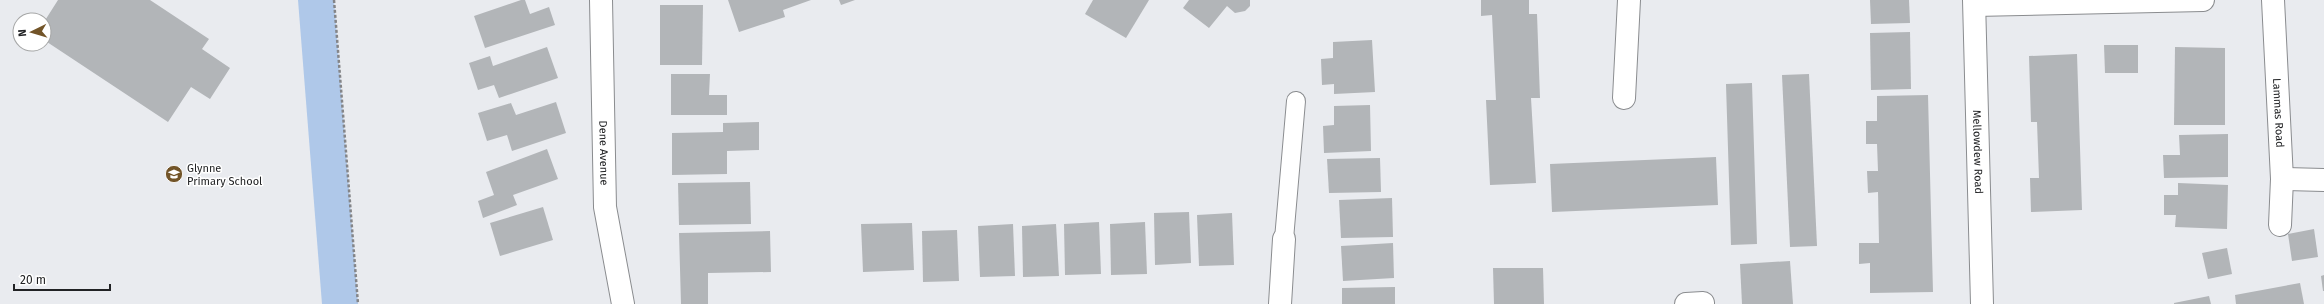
<svg xmlns="http://www.w3.org/2000/svg" width="2324" height="304" font-family="'Fira Sans',sans-serif">
<rect width="100%" height="100%" fill="#e9ebef"/>
<polygon fill="#afc8e9" points="298,0 334,0 358,304 322,304"/>
<g fill="#b2b5b8">
<polygon points="58,0 150,0 209,39 202,49 230,68 210,99 191,87 168,122 44,40 44,22"/>
<polygon points="521,0 525,0 530,14 549,7 555,25 485,48 474,16"/>
<polygon points="728,0 811,0 783,10 785,17 739,32"/>
<polygon points="839,0 855,0 841,5"/>
<polygon points="1093,0 1149,0 1126,38 1085,14"/>
<polygon points="1189,0 1250,0 1250,6 1245,11 1235,13 1227,6 1209,28 1183,8"/>
<polygon points="1481,0 1529,0 1529,14 1537,14 1540,98 1531,98 1536,183 1490,185 1486,100 1496,100 1492,15 1481,16"/>
<polygon points="1870,0 1909,0 1910,23 1871,24"/>
<polygon points="660,5 703,5 702,65 660,65"/>
<polygon points="1910,32 1911,89 1871,90 1870,33"/>
<polygon points="1372,40 1375,92 1334,94 1334,84 1322,85 1321,59 1333,58 1333,42"/>
<polygon points="2104,45 2138,45 2138,73 2105,73"/>
<polygon points="547,47 558,78 499,98 494,85 478,90 469,63 490,56 493,66"/>
<polygon points="2175,47 2225,48 2225,125 2174,125"/>
<polygon points="2077,54 2082,210 2031,212 2030,178 2039,178 2037,122 2031,122 2029,56"/>
<polygon points="671,74 710,74 709,95 727,95 727,115 671,115"/>
<polygon points="1809,74 1817,246 1790,247 1782,75"/>
<polygon points="1752,83 1757,244 1731,245 1726,84"/>
<polygon points="1928,95 1933,292 1870,293 1870,263 1859,264 1859,243 1879,243 1878,192 1868,193 1867,171 1878,171 1877,144 1866,144 1866,121 1877,121 1877,96"/>
<polygon points="556,102 566,133 512,151 507,135 487,141 478,113 511,103 516,115"/>
<polygon points="1370,105 1371,151 1324,153 1323,126 1334,125 1334,106"/>
<polygon points="759,122 759,150 727,151 727,174 672,175 672,133 723,132 723,123"/>
<polygon points="2228,134 2228,177 2164,178 2163,155 2180,155 2179,135"/>
<polygon points="547,149 558,179 513,195 517,205 483,218 478,201 494,195 486,172"/>
<polygon points="1716,157 1718,205 1552,212 1550,164"/>
<polygon points="1380,158 1381,192 1329,193 1327,159"/>
<polygon points="750,182 751,224 679,225 678,183"/>
<polygon points="2178,183 2228,185 2227,229 2175,227 2176,215 2164,215 2164,195 2178,195"/>
<polygon points="1392,198 1393,237 1341,238 1339,200"/>
<polygon points="543,207 553,240 500,256 490,223"/>
<polygon points="1189,212 1191,263 1155,265 1154,213"/>
<polygon points="1232,213 1234,265 1199,266 1197,215"/>
<polygon points="1099,222 1101,274 1065,275 1064,224"/>
<polygon points="1145,222 1147,274 1111,275 1110,224"/>
<polygon points="912,223 914,270 863,272 861,224"/>
<polygon points="1013,224 1015,276 980,277 978,226"/>
<polygon points="1056,224 1059,276 1023,277 1022,226"/>
<polygon points="2314,229 2318,257 2292,261 2288,234"/>
<polygon points="957,230 959,281 923,282 922,231"/>
<polygon points="770,231 771,272 708,273 708,304 681,304 679,233"/>
<polygon points="1393,243 1394,278 1343,281 1341,246"/>
<polygon points="2227,248 2232,274 2208,279 2202,253"/>
<polygon points="1790,261 1793,304 1742,304 1740,264"/>
<polygon points="1493,268 1543,268 1544,304 1494,304"/>
<polygon points="2324,275 2324,291 2323,291 2321,276"/>
<polygon points="2300,283 2304,304 2236,304 2235,295"/>
<polygon points="1395,287 1395,304 1342,304 1342,288"/>
<polygon points="2209,296 2211,304 2174,304 2174,303"/>
</g>
<g fill="none" stroke-linecap="round" stroke-linejoin="round">
<defs>
<polyline id="service" points="1284,239 1296,101"/>
<g id="minor">
<path id="s1" d="M 601,0 L 605,207 L 623,304"/>
<path id="s2" d="M 1974,0 L 1982,304"/>
<path id="s3" d="M 2273,0 L 2282,179 L 2280,225"/>
<polyline points="1975,5 2203,0"/>
<polyline points="1624,98 1629,0"/>
<polyline points="2282,179 2324,180"/>
<polyline points="1280,304 1284,239"/>
<polyline points="1686,304 1703,303"/>
</g>
</defs>
<use href="#service" stroke="#8a8c8f" stroke-width="20"/>
<use href="#minor" stroke="#8a8c8f" stroke-width="24"/>
<polyline stroke="#848588" stroke-width="2.5" stroke-dasharray="3 2" stroke-linecap="butt" points="334,0 358,304"/>
<use href="#service" stroke="#fff" stroke-width="18"/>
<use href="#minor" stroke="#fff" stroke-width="22"/>
</g>
<defs>
<symbol id="school-disc" viewBox="-11 -11 22 22"><circle r="9.5" fill="#725428" stroke="#fff"/><path d="M0-5L7-2L0 1L-7-2ZM-4 1L0 2.5L4 1V4Q0 6-4 4Z" fill="#fff"/></symbol>
</defs>
<g fill-rule="evenodd">
<use href="#school-disc" x="164" y="164" width="20" height="20"/>
</g>
<g text-anchor="middle" dominant-baseline="central" stroke-width="3" stroke-linejoin="round" paint-order="stroke">
<g font-size="11" fill="#212224" stroke="#fff">
<text stroke="none"><textPath href="#s3" startOffset="113">Lammas Road</textPath></text>
<text stroke="none"><textPath href="#s2" startOffset="152">Mellowdew Road</textPath></text>
<text stroke="none"><textPath href="#s1" startOffset="153">Dene Avenue</textPath></text>
</g>
<g font-size="11" fill="#212224" stroke="#fff" text-anchor="start">
<text x="187" y="168">Glynne<tspan x="187" dy="13">Primary School</tspan></text>
</g>
</g>
<g transform="translate(32 32) rotate(265)"><circle r="19" fill="#ffffff" stroke="#a6a7a7"/>
<path d="M0-3L7 15L0 10L-7 15Z" fill="#725428"/>
<text y="-6" font-size="11" font-weight="bold" text-anchor="middle" fill="#212224">N</text>
</g>
<path d="M14 284v6h96v-6" fill="none" stroke="#212224" stroke-width="2"/>
<text x="20" y="284" font-size="12" fill="#212224" stroke="#ffffff" stroke-width="3" paint-order="stroke">20 m</text>
</svg>
